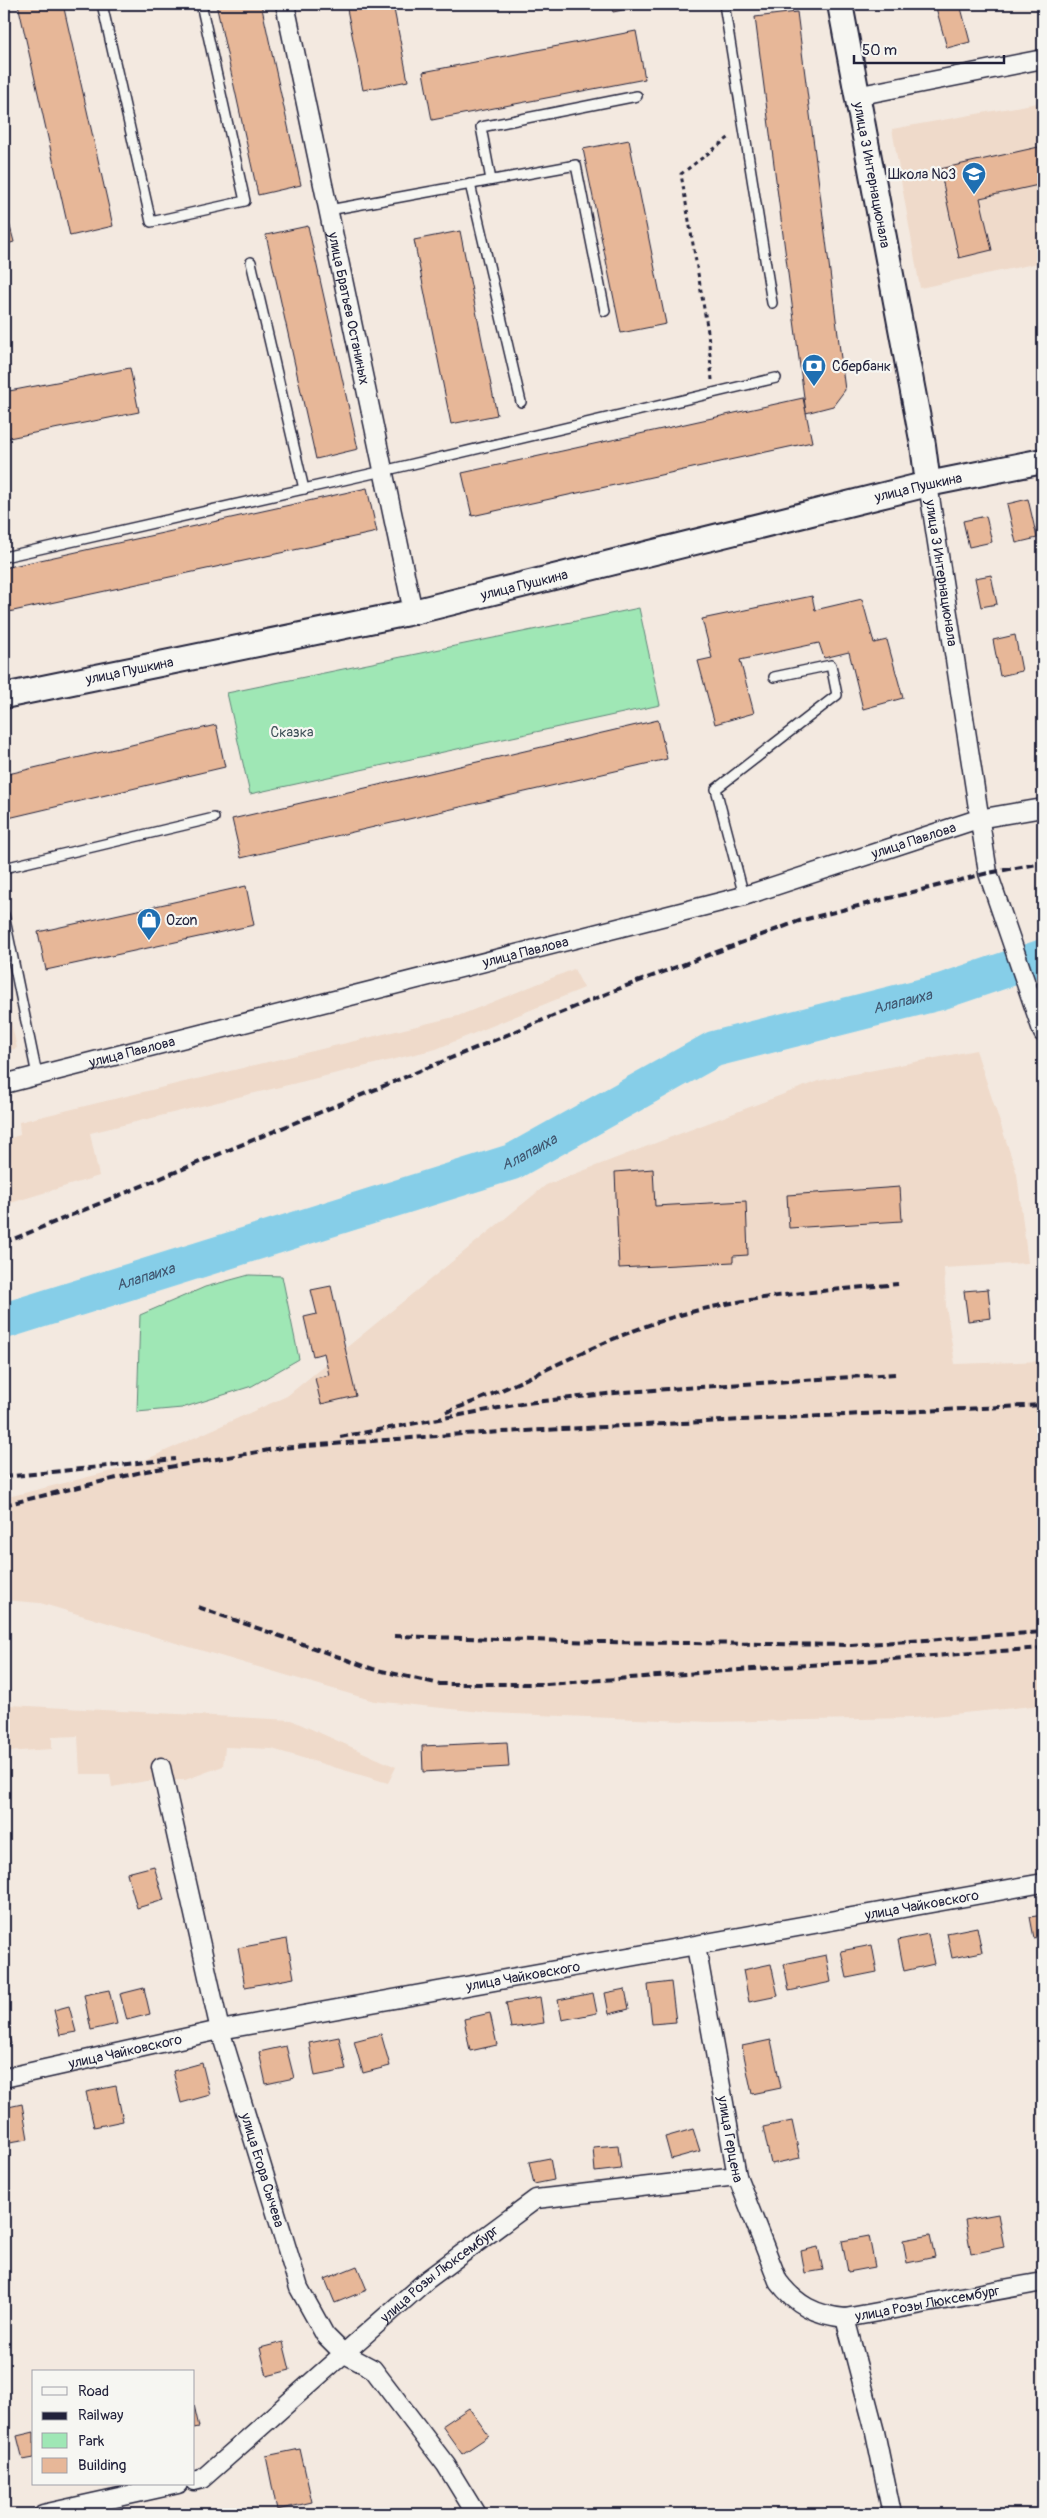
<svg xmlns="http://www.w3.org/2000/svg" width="1047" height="2518" font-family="Pangolin,sans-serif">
<rect width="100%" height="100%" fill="#f3e9e0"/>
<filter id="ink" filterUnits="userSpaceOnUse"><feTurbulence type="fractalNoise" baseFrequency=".02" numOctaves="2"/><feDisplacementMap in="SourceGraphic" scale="10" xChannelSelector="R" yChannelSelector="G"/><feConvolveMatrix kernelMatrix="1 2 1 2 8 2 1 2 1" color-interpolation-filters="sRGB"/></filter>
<g filter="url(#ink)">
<g fill="#efdaca">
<polygon points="1043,102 1043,262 920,288 892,129"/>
<polygon points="574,969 584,988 436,1049 90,1133 99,1176 4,1205 4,1140 20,1135 19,1122 458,1016"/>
<polygon points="4,991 17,1048 4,1052"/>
<polygon points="976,1050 1017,1174 1028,1263 944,1268 946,1306 955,1364 1043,1361 1043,1705 913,1718 710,1722 491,1713 374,1701 40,1603 4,1600 4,1498 132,1466 287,1396 546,1185 818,1081"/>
<polygon points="9,1705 291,1720 396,1767 388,1783 272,1749 225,1747 223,1766 185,1780 146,1781 112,1787 110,1774 80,1774 78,1736 52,1737 52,1749 4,1752 4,1706"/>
</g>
<g fill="#9fe7b5" stroke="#608478">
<polygon points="639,608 660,705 250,794 227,693"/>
<polygon points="249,1275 282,1276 299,1359 252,1386 182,1408 137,1412 140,1315 205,1287"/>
</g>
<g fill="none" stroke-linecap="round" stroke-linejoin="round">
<path stroke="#86cee8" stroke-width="36" id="s1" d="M 4,1321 L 512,1162 L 714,1049 L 940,992 L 1043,957"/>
</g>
<g fill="#e7b798" stroke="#22223b">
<polygon points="18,4 63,4 113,226 70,236"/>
<polygon points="216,4 261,4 301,185 258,195"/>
<polygon points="346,4 393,4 408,81 363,90"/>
<polygon points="611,4 640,4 641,6 613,12"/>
<polygon points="935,4 960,4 970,42 947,48"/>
<polygon points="797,12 845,390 833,406 806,413 755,17"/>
<polygon points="636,31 645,79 432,120 423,72"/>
<polygon points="629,140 666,324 621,333 583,149"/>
<polygon points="1043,146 1043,184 980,198 992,250 959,258 940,169"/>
<polygon points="4,215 7,215 14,242 4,245"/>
<polygon points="308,226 358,449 316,459 266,235"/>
<polygon points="460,231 497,415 451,424 414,240"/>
<polygon points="130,368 139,412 4,439 4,392"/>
<polygon points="803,398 812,442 472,516 462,473"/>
<polygon points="367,488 377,532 4,613 4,568"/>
<polygon points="1028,499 1037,538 1016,543 1007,504"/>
<polygon points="986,516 992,542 969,547 963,521"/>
<polygon points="991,575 997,604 981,607 975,578"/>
<polygon points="812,596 815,610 862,599 874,643 887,640 903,698 863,709 849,652 824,658 819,643 740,660 754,713 715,724 698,661 712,658 702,619"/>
<polygon points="1015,635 1022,671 1000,676 993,640"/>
<polygon points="658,720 667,759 241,858 232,819"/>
<polygon points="216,725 225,767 4,819 4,775"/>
<polygon points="246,886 254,925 46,970 38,932"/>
<polygon points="653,1169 655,1206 746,1201 748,1255 733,1256 733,1262 619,1268 615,1172"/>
<polygon points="900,1187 902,1221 789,1228 787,1195"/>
<polygon points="331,1286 356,1396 321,1404 315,1378 329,1375 324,1353 313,1356 304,1317 317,1314 311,1290"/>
<polygon points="988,1289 991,1318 968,1321 964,1291"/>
<polygon points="507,1742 509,1767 423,1772 422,1746"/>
<polygon points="154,1866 164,1900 137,1908 127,1873"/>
<polygon points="1043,1915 1043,1936 1034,1938 1030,1917"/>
<polygon points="977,1927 982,1952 952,1958 947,1933"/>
<polygon points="928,1934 934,1964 904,1971 898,1940"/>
<polygon points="287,1939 294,1978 245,1987 238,1948"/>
<polygon points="872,1945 877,1972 847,1978 841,1951"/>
<polygon points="826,1955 831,1982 789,1991 784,1964"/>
<polygon points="771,1964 778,1996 749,2002 743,1970"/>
<polygon points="671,1982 676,2022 652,2024 648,1985"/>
<polygon points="144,1988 150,2014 127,2020 120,1994"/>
<polygon points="625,1989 629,2009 609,2014 605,1993"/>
<polygon points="109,1990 117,2024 91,2030 84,1995"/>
<polygon points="593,1993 597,2013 562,2020 558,2000"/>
<polygon points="540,1997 544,2023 511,2028 506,2003"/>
<polygon points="69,2006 76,2032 60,2035 54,2010"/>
<polygon points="490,2013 497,2045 470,2051 464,2019"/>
<polygon points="4,2019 11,2044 4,2046"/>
<polygon points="381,2034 390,2066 363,2073 354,2041"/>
<polygon points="339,2037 346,2070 315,2076 309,2043"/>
<polygon points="771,2040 781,2088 752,2094 742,2046"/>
<polygon points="286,2046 294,2078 266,2084 259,2052"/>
<polygon points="202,2063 210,2095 181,2103 173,2071"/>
<polygon points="116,2086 123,2121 94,2127 86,2092"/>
<polygon points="22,2104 28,2139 4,2143 4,2108"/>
<polygon points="792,2121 800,2158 771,2164 763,2127"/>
<polygon points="693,2129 700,2151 671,2159 665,2137"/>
<polygon points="618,2145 621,2169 595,2172 593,2147"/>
<polygon points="550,2158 554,2180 534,2184 529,2162"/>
<polygon points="998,2214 1004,2247 971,2254 965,2220"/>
<polygon points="930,2235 935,2257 907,2263 903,2240"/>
<polygon points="869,2236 875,2267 848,2272 842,2241"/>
<polygon points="818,2247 823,2270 805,2273 801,2251"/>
<polygon points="357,2266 367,2290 335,2303 325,2279"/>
<polygon points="283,2342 290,2370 267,2376 260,2348"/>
<polygon points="194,2405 199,2427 194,2428"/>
<polygon points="469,2408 489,2436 462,2454 442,2426"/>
<polygon points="34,2432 34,2458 23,2460 17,2436"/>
<polygon points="300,2449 312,2502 277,2510 266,2456"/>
</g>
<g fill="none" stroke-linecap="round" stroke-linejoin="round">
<defs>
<g id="lane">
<polyline points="102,4 151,222 245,201 201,4"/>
<polyline points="724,4 772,303"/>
<polyline points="491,180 481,127 637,96"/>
<polyline points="470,184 521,402"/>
<polyline points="329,210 576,165 605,311"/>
<polyline points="251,262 304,489"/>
<polyline points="4,557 383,471 776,378"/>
<polyline points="4,868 214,818"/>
<polyline points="744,896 716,789 837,695 831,665 774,677"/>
<polyline points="4,915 37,1075"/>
</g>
<g id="street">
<path id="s2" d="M 285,4 L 413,612"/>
<polyline points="856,96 1043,59"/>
<path id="s3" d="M 928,484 L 988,873 L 1043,1033"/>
<path id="s4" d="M 4,1084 L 744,896 L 978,819 L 1043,808"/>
<path id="s5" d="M 161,1767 L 220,2030 L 299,2288 L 325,2335 L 343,2353 L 373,2369 L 446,2465 L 476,2514"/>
<path id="s6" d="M 696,1946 L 737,2176 L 778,2281 C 796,2305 816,2315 845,2318 L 1043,2282"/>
<path id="s7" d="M 4,2078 L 220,2030 L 1043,1883"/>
<polyline points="845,2318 875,2432 892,2514"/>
<path id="s8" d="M 194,2481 L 202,2479 L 428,2279 L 536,2199 L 737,2176"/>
<polyline points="43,2514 178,2484"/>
</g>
<g id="secondary">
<path id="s9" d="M 840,4 L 923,445 L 928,484"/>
<path id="s10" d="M 4,696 L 413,612 L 928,484 L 1043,461"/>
</g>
</defs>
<use href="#lane" stroke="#22223b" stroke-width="12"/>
<use href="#street" stroke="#22223b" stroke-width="21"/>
<use href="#secondary" stroke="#22223b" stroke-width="28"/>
<polyline stroke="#22223b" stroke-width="3" stroke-dasharray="4 4" stroke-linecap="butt" points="712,380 708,332 681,174 731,136"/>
<use href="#lane" stroke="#f6f6f2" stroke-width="9"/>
<use href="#street" stroke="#f6f6f2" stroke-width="18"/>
<use href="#secondary" stroke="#f6f6f2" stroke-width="24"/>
<g stroke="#22223b" stroke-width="4" stroke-dasharray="8 4" stroke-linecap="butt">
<polyline points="4,1243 618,989 799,921 988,873 1043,863"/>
<path d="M 446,1412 C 527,1384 599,1338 680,1315 C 751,1295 825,1291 898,1284"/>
<polyline points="340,1437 526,1403 624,1392 895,1374"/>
<polyline points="4,1477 175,1459"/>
<polyline points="4,1505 146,1471 281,1448 463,1434 1043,1405"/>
<polyline points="198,1607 373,1669 440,1684 547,1684 1043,1648"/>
<polyline points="394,1636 602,1642 851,1645 1043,1632"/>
</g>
</g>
</g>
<defs>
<symbol id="school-pin" viewBox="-11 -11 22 30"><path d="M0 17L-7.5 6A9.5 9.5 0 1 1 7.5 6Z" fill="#1f6fb2" stroke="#f6f6f2"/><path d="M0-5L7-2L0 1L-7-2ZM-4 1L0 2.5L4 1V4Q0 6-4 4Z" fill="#fff"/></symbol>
<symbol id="bank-pin" viewBox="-11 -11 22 30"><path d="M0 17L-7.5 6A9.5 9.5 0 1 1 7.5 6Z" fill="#1f6fb2" stroke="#f6f6f2"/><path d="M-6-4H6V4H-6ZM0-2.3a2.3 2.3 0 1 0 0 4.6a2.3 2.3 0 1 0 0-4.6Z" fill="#fff"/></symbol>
<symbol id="shop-pin" viewBox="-11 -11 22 30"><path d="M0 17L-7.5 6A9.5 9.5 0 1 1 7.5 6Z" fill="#1f6fb2" stroke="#f6f6f2"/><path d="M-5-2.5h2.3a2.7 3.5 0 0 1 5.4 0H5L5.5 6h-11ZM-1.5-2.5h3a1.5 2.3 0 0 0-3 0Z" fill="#fff"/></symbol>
</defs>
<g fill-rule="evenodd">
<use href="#school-pin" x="960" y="160" width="28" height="38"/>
<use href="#bank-pin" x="800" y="352" width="28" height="38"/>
<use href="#shop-pin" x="135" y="906" width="28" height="38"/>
</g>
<g text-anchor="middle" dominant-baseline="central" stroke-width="4.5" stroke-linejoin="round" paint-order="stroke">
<g font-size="14" fill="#22223b" stroke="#f6f6f2" text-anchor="start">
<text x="956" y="174" text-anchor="end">Школа №3</text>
<text x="832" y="366">Сбербанк</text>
<text x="166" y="920">Ozon</text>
</g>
<g font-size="14" fill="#22223b" stroke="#f6f6f2">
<text stroke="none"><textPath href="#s9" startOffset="174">улица 3 Интернационала</textPath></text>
<text stroke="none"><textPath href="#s2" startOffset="311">улица Братьев Останиных</textPath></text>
<text stroke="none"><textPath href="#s10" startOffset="938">улица Пушкина</textPath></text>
<text stroke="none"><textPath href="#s3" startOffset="90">улица 3 Интернационала</textPath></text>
<text stroke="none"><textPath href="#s10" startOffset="532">улица Пушкина</textPath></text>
<text stroke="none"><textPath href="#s10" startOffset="128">улица Пушкина</textPath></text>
<text stroke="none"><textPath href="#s4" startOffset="942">улица Павлова</textPath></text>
<text stroke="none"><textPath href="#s4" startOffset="538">улица Павлова</textPath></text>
<text stroke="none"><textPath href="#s4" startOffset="132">улица Павлова</textPath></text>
<text stroke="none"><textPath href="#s7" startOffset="934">улица Чайковского</textPath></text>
<text stroke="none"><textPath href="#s7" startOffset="529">улица Чайковского</textPath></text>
<text stroke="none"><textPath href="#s7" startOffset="124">улица Чайковского</textPath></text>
<text stroke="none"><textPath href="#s6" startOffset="196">улица Герцена</textPath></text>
<text stroke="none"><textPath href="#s5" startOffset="416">улица Егора Сычева</textPath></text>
<text stroke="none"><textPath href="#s8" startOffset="322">улица Розы Люксембург</textPath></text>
<text stroke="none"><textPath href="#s6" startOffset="509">улица Розы Люксембург</textPath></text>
</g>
<g font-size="14" fill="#41535a" stroke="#f6f6f2">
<text x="292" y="732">Сказка</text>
</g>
<g font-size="15" font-style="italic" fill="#40566f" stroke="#f6f6f2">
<text stroke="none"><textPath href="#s1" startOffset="958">Алапаиха</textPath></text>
<text stroke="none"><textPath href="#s1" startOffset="552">Алапаиха</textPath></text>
<text stroke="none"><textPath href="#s1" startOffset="148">Алапаиха</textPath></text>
</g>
</g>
<rect width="1047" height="2518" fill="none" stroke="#f6f6f2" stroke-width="20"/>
<rect x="10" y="10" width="1027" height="2498" fill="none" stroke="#22223b" stroke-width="2" filter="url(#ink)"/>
<rect x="32" y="2370" width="162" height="115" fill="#f6f6f2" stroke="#a1a1a9"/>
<rect x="42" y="2387" width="25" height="8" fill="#f6f6f2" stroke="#a1a1a9"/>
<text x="78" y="2396" font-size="15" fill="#22223b">Road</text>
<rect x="42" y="2412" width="25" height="8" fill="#22223b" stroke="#a1a1a9"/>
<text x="78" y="2420" font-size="15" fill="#22223b">Railway</text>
<rect x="42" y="2433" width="25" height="15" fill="#9fe7b5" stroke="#a1a1a9"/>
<text x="78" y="2446" font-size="15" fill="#22223b">Park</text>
<rect x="42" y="2458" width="25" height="15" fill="#e7b798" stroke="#a1a1a9"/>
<text x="78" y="2470" font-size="15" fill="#22223b">Building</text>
<path d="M854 55v8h150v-8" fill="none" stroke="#22223b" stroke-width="2.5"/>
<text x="862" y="55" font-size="15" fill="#22223b" stroke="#f6f6f2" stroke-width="4" paint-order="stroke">50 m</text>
</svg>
